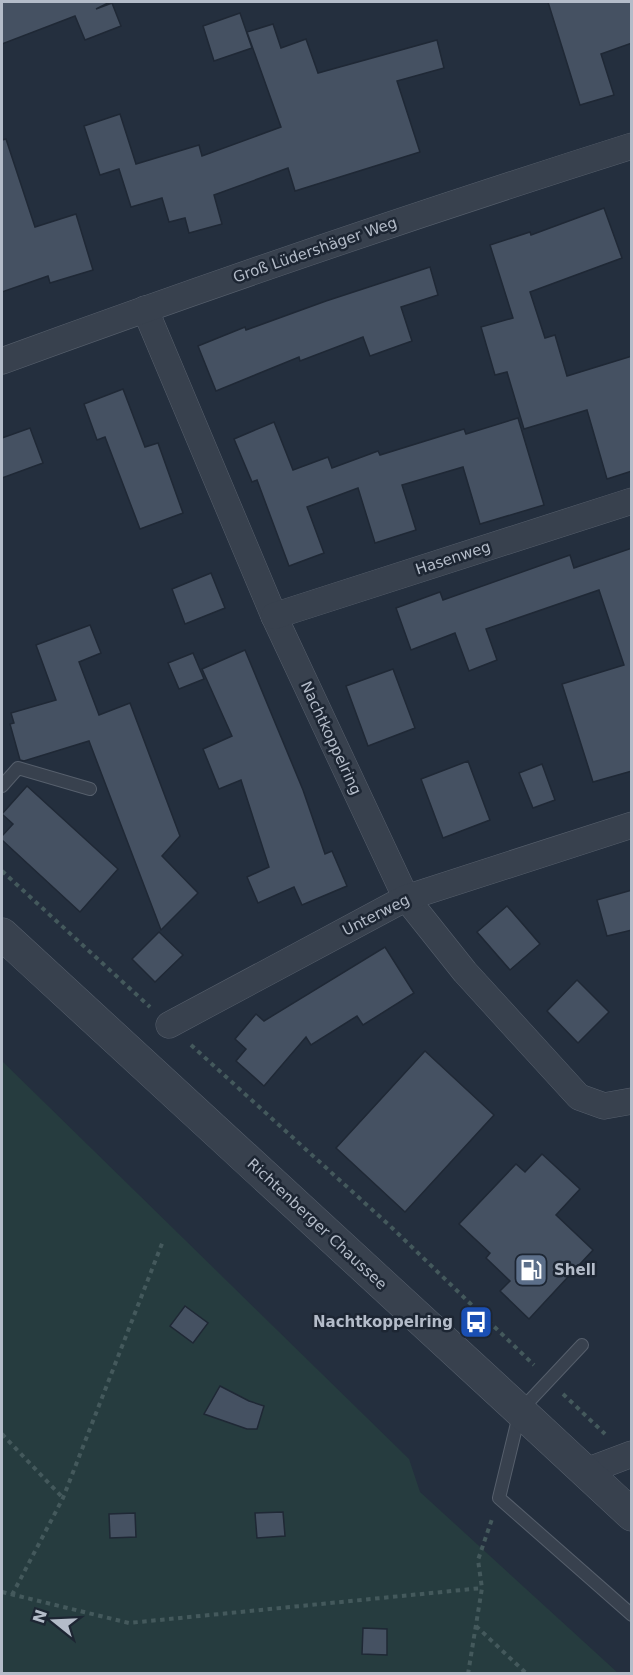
<svg xmlns="http://www.w3.org/2000/svg" width="633" height="1675" font-family="'DejaVu Sans',sans-serif">
<rect width="100%" height="100%" fill="#242f3e"/>
<polygon fill="#263c3f" points="2,1061 409,1459 420,1492 618,1673 2,1673"/>
<g fill="#455162" stroke="#1f2835" stroke-width="1.5">
<polygon points="2,2 108,2 108,3 96,9 112,3 121,26 85,40 75,16 2,44"/>
<polygon points="548,2 632,2 632,43 601,54 614,95 580,105"/>
<polygon points="240,13 252,48 214,61 203,26"/>
<polygon points="273,24 281,48 306,39 318,73 437,40 444,68 397,81 420,152 295,191 288,168 214,195 222,224 189,233 185,218 169,222 162,198 131,207 119,169 100,175 84,126 120,114 136,164 199,145 202,156 281,127 247,32"/>
<polygon points="6,139 35,227 76,214 93,270 50,283 48,276 2,292 2,140"/>
<polygon points="604,208 622,258 530,292 545,338 555,335 567,376 632,356 632,471 607,479 587,410 524,429 507,372 495,375 481,327 513,318 490,245 530,232 531,235"/>
<polygon points="430,267 438,295 401,307 412,341 370,356 363,337 300,361 299,357 216,391 198,346 245,327 246,330 326,301"/>
<polygon points="123,389 145,447 158,443 183,513 140,529 105,437 97,440 84,404"/>
<polygon points="518,418 544,505 480,524 463,467 402,485 416,530 375,543 358,488 307,507 324,553 289,566 257,480 252,482 234,439 274,422 293,470 328,457 332,468 378,451 380,455 464,429 466,434"/>
<polygon points="30,428 43,463 2,478 2,438"/>
<polygon points="632,548 632,771 593,782 562,684 624,665 599,590 486,629 497,660 469,671 455,633 411,650 396,608 440,592 443,600 570,555 574,568"/>
<polygon points="211,573 225,608 185,624 172,589"/>
<polygon points="90,625 101,653 79,662 99,715 130,703 180,836 162,856 198,893 161,930 89,741 24,761 20,760 10,724 14,723 11,713 56,700 36,645"/>
<polygon points="245,650 303,790 325,854 332,851 347,886 302,905 294,887 258,903 247,877 269,867 241,780 219,789 203,749 232,736 202,669"/>
<polygon points="193,653 204,679 179,689 168,663"/>
<polygon points="393,669 415,728 368,746 346,686"/>
<polygon points="468,761 490,820 443,838 421,779"/>
<polygon points="542,764 555,800 533,808 519,773"/>
<polygon points="27,786 118,869 80,912 2,840 2,836 13,824 2,814"/>
<polygon points="632,890 632,930 607,936 597,900"/>
<polygon points="507,906 540,944 510,970 477,932"/>
<polygon points="159,932 183,955 155,982 132,959"/>
<polygon points="385,947 414,993 363,1025 357,1016 311,1045 306,1037 264,1086 236,1061 246,1049 235,1039 256,1014 264,1021"/>
<polygon points="577,980 609,1012 578,1043 547,1011"/>
<polygon points="425,1051 494,1115 405,1212 336,1148"/>
<polygon points="542,1154 580,1189 556,1215 593,1250 529,1319 500,1291 510,1281 486,1258 490,1253 459,1224 516,1164 525,1172"/>
<polygon points="185,1306 208,1323 193,1343 170,1326"/>
<polygon points="220,1386 249,1401 264,1406 257,1429 247,1429 204,1414"/>
<polygon points="283,1512 285,1536 257,1538 255,1513"/>
<polygon points="135,1513 136,1537 110,1538 109,1514"/>
<polygon points="363,1628 387,1629 387,1655 362,1654"/>
</g>
<g fill="none" stroke-linecap="round" stroke-linejoin="round">
<defs>
<g id="service">
<polyline points="2,786 18,768 90,789"/>
<polyline points="582,1345 520,1411 499,1498 632,1615"/>
</g>
<g id="minor">
<polyline points="145,309 274,616 406,898 465,972 579,1097 604,1106 632,1101"/>
<path d="M 2,361 C 210,285 420,213 632,146"/>
<polyline points="274,616 632,501"/>
<polyline points="169,1025 406,898 632,825"/>
<polyline points="584,1472 632,1454"/>
</g>
<polyline id="tertiary" points="2,934 520,1411 632,1515"/>
</defs>
<use href="#service" stroke="#565f6c" stroke-width="14"/>
<use href="#minor" stroke="#565f6c" stroke-width="27"/>
<use href="#tertiary" stroke="#565f6c" stroke-width="33"/>
<g stroke="#44595c" stroke-width="4" stroke-dasharray="4.5 4.5" stroke-linecap="butt">
<polyline points="2,871 150,1007"/>
<polyline points="191,1045 389,1225 534,1365"/>
<polyline points="563,1394 605,1434"/>
<polyline points="2,1434 63,1498"/>
<polyline points="2,1592 129,1623 482,1588"/>
<polyline points="12,1595 63,1498 163,1241"/>
<polyline points="476,1626 527,1674"/>
<polyline points="468,1674 482,1588 478,1560 492,1519"/>
</g>
<use href="#service" stroke="#38414e" stroke-width="12"/>
<use href="#minor" stroke="#38414e" stroke-width="26"/>
<use href="#tertiary" stroke="#38414e" stroke-width="32"/>
</g>
<defs>
<symbol id="fuel-square" viewBox="-11 -11 22 22"><rect x="-9" y="-9" width="18" height="18" rx="4" fill="#5c6f8a" stroke="#1d2633"/><path d="M-5.5-6h7V0h2V4h1.3V-2.5L3-4.5l.8-.8L6-3V5H2.5V1h-1V6h-7ZM-4.2-4.7v3.2H.2V-4.7Z" fill="#fff"/></symbol>
<symbol id="bus-square" viewBox="-11 -11 22 22"><rect x="-9" y="-9" width="18" height="18" rx="4" fill="#1a4fb4" stroke="#1d2633"/><path d="M-5-6H5V4H4V6H2V4H-2V6H-4V4H-5ZM-3.5-4V0h7V-4ZM-3.5 1.2v1.5H-2V1.2ZM2 1.2v1.5H3.5V1.2Z" fill="#fff"/></symbol>
</defs>
<g fill-rule="evenodd">
<use href="#fuel-square" x="512" y="1251" width="38" height="38"/>
<use href="#bus-square" x="457" y="1303" width="38" height="38"/>
</g>
<g text-anchor="middle" dominant-baseline="central" stroke-width="5" stroke-linejoin="round" paint-order="stroke">
<g font-size="15" fill="#b4bcc9" stroke="#1d2633">
<text transform="translate(315 250) rotate(-19)">Groß Lüdershäger Weg</text>
<text transform="translate(453 558) rotate(-18)">Hasenweg</text>
<text transform="translate(331 738) rotate(65)">Nachtkoppelring</text>
<text transform="translate(376 915) rotate(-27)">Unterweg</text>
<text transform="translate(317 1224) rotate(43)">Richtenberger Chaussee</text>
</g>
<g font-size="15" font-weight="bold" fill="#b4bcc9" stroke="#1d2633" text-anchor="start">
<text x="554" y="1270">Shell</text>
<text x="453" y="1322" text-anchor="end">Nachtkoppelring</text>
</g>
</g>
<rect width="633" height="1675" fill="none" stroke="#b4bcc9" stroke-width="6"/>
<g transform="translate(54 1621) rotate(288)" stroke="#1d2633" stroke-width="4.5" paint-order="stroke">
<path d="M0-4.5L10 22L0 15L-10 22Z" fill="#b4bcc9"/>
<text y="-9" font-size="16" font-weight="bold" text-anchor="middle" fill="#b4bcc9">N</text>
</g>
</svg>
